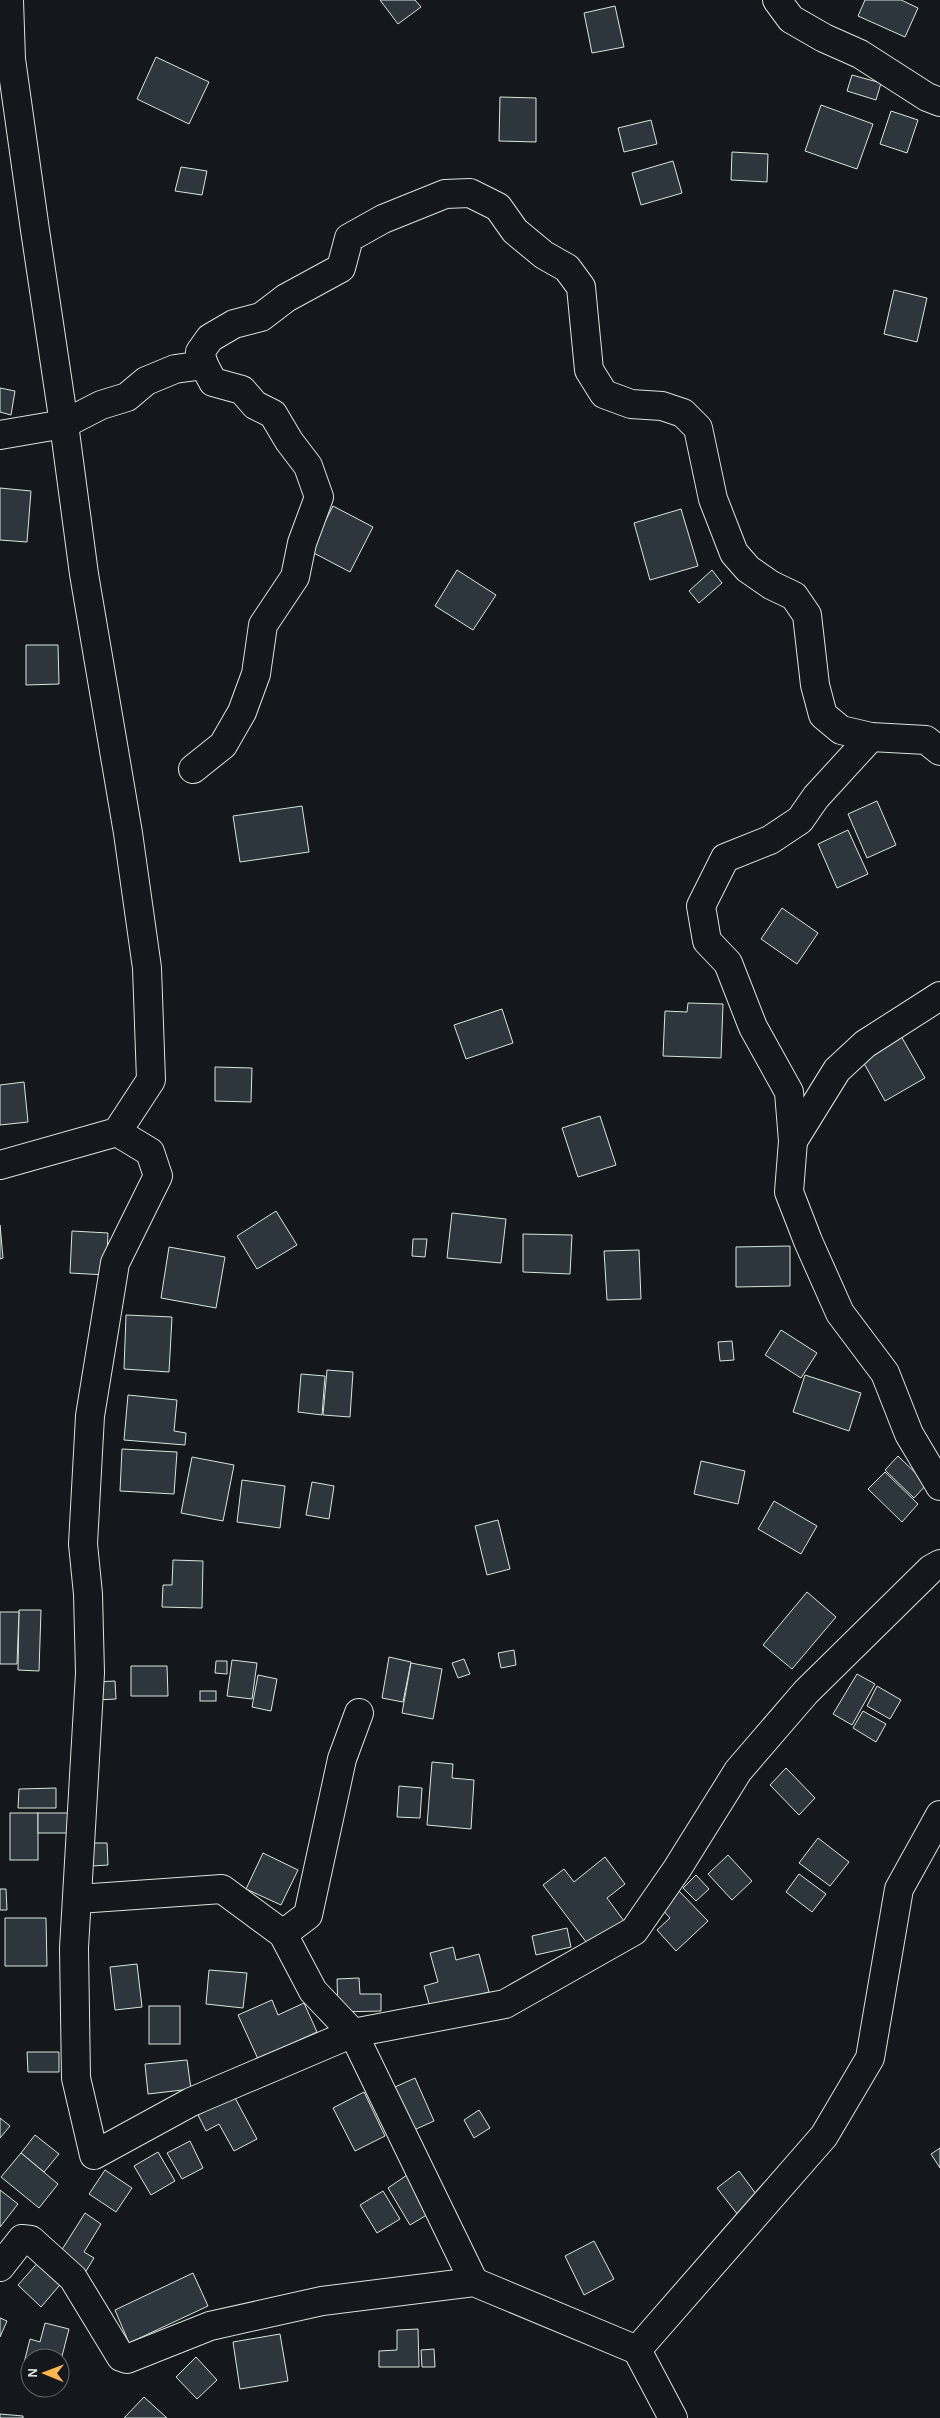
<svg xmlns="http://www.w3.org/2000/svg" width="940" height="2418" font-family="'Alegreya Sans',sans-serif">
<rect width="100%" height="100%" fill="#14181c"/>
<g fill="#2c363c" stroke="#d8e6dc">
<polygon points="380,0 415,0 421,7 398,24"/>
<polygon points="865,0 901,0 918,8 905,37 858,16"/>
<polygon points="615,6 624,47 592,53 584,13"/>
<polygon points="156,57 209,82 189,124 137,99"/>
<polygon points="852,75 881,83 876,100 847,91"/>
<polygon points="500,97 536,98 536,142 499,141"/>
<polygon points="821,105 873,124 857,169 805,151"/>
<polygon points="891,111 918,120 907,153 880,144"/>
<polygon points="651,120 657,144 624,152 618,128"/>
<polygon points="732,152 768,154 767,182 731,180"/>
<polygon points="673,161 682,193 641,205 632,173"/>
<polygon points="181,167 207,171 202,195 175,191"/>
<polygon points="894,290 927,298 917,342 884,334"/>
<polygon points="0,388 15,391 11,415 0,412"/>
<polygon points="0,488 31,491 27,542 0,540"/>
<polygon points="333,506 373,527 350,572 310,551"/>
<polygon points="681,509 698,566 650,580 634,523"/>
<polygon points="457,570 496,595 473,630 435,606"/>
<polygon points="712,570 722,583 699,603 689,591"/>
<polygon points="26,645 58,645 59,684 26,685"/>
<polygon points="877,801 896,845 867,858 848,814"/>
<polygon points="302,806 309,852 240,862 233,816"/>
<polygon points="848,830 868,874 837,888 818,844"/>
<polygon points="782,908 818,933 797,964 761,939"/>
<polygon points="688,1003 723,1004 721,1058 663,1056 665,1011 687,1012"/>
<polygon points="502,1009 513,1043 466,1059 454,1025"/>
<polygon points="901,1036 925,1078 885,1101 861,1058"/>
<polygon points="215,1067 252,1068 251,1102 215,1101"/>
<polygon points="24,1082 28,1122 0,1125 0,1085"/>
<polygon points="600,1116 616,1165 578,1177 562,1128"/>
<polygon points="276,1211 297,1245 257,1269 237,1236"/>
<polygon points="452,1213 506,1219 501,1263 447,1258"/>
<polygon points="0,1225 3,1258 0,1259"/>
<polygon points="72,1231 108,1233 106,1275 70,1273"/>
<polygon points="523,1234 572,1235 570,1274 523,1272"/>
<polygon points="413,1239 427,1239 425,1257 412,1256"/>
<polygon points="790,1246 790,1286 736,1287 736,1247"/>
<polygon points="169,1247 225,1257 216,1308 161,1298"/>
<polygon points="639,1250 641,1299 607,1300 604,1251"/>
<polygon points="126,1315 172,1317 169,1372 124,1369"/>
<polygon points="781,1330 817,1353 801,1378 765,1355"/>
<polygon points="732,1341 734,1360 720,1361 718,1342"/>
<polygon points="327,1370 353,1372 350,1417 323,1415"/>
<polygon points="301,1374 325,1376 322,1415 298,1412"/>
<polygon points="805,1375 861,1393 849,1431 793,1412"/>
<polygon points="128,1395 177,1400 174,1431 186,1433 185,1445 124,1440"/>
<polygon points="122,1449 177,1452 174,1494 120,1491"/>
<polygon points="898,1456 927,1484 914,1498 885,1470"/>
<polygon points="192,1457 234,1465 223,1521 181,1513"/>
<polygon points="701,1461 745,1471 738,1504 694,1494"/>
<polygon points="885,1472 918,1504 902,1522 868,1489"/>
<polygon points="242,1480 285,1486 280,1528 237,1522"/>
<polygon points="312,1482 334,1486 329,1519 306,1515"/>
<polygon points="774,1501 817,1526 801,1554 758,1529"/>
<polygon points="498,1520 510,1569 487,1575 475,1526"/>
<polygon points="173,1560 203,1561 202,1608 162,1607 163,1585 172,1585"/>
<polygon points="807,1592 836,1617 792,1669 763,1645"/>
<polygon points="19,1610 41,1610 39,1671 18,1670"/>
<polygon points="0,1612 19,1612 17,1664 0,1664"/>
<polygon points="514,1650 516,1665 501,1668 498,1653"/>
<polygon points="389,1657 411,1662 403,1702 382,1698"/>
<polygon points="464,1659 470,1674 458,1678 452,1663"/>
<polygon points="232,1660 257,1663 252,1699 227,1696"/>
<polygon points="216,1661 227,1661 227,1674 215,1673"/>
<polygon points="411,1663 442,1669 433,1719 402,1713"/>
<polygon points="131,1666 167,1666 168,1696 131,1696"/>
<polygon points="857,1674 875,1684 852,1725 833,1714"/>
<polygon points="258,1675 277,1679 271,1711 252,1707"/>
<polygon points="115,1681 116,1699 96,1700 95,1682"/>
<polygon points="877,1686 901,1700 890,1719 867,1706"/>
<rect x="200" y="1691" width="16" height="10"/>
<polygon points="863,1711 886,1724 876,1742 853,1728"/>
<polygon points="432,1762 453,1764 452,1778 474,1780 471,1829 427,1825"/>
<polygon points="786,1768 815,1798 799,1815 770,1785"/>
<polygon points="399,1786 422,1788 420,1818 397,1817"/>
<polygon points="56,1788 56,1808 18,1808 19,1789"/>
<rect x="10" y="1813" width="28" height="47"/>
<rect x="38" y="1813" width="32" height="20"/>
<polygon points="818,1838 849,1862 830,1886 799,1863"/>
<polygon points="91,1843 107,1843 108,1865 92,1866"/>
<polygon points="263,1853 298,1870 281,1905 246,1889"/>
<polygon points="728,1855 752,1881 732,1900 708,1874"/>
<polygon points="605,1857 625,1884 607,1898 624,1921 590,1947 543,1885 564,1869 574,1882"/>
<polygon points="799,1874 826,1894 812,1912 786,1892"/>
<polygon points="696,1875 709,1889 696,1901 683,1888"/>
<polygon points="0,1889 6,1889 7,1910 0,1910"/>
<polygon points="679,1891 708,1921 676,1951 657,1930 670,1918 661,1908"/>
<polygon points="5,1918 46,1918 47,1966 5,1966"/>
<polygon points="567,1928 571,1947 536,1955 532,1936"/>
<polygon points="453,1947 456,1960 479,1954 489,1992 430,2007 424,1986 438,1982 430,1953"/>
<polygon points="137,1964 142,2007 115,2010 110,1967"/>
<polygon points="209,1970 247,1973 243,2008 206,2004"/>
<polygon points="359,1978 360,1994 381,1994 381,2011 338,2012 337,1979"/>
<polygon points="272,2000 278,2015 304,2003 317,2032 258,2059 238,2015"/>
<rect x="149" y="2006" width="31" height="38"/>
<polygon points="27,2052 59,2052 59,2072 28,2072"/>
<polygon points="187,2060 191,2089 148,2094 145,2064"/>
<polygon points="415,2078 434,2121 405,2134 386,2091"/>
<polygon points="364,2092 385,2136 355,2151 333,2108"/>
<polygon points="234,2096 257,2139 234,2151 219,2124 206,2131 198,2115"/>
<polygon points="479,2110 490,2128 474,2138 464,2120"/>
<polygon points="0,2118 10,2126 0,2138"/>
<polygon points="35,2135 59,2154 44,2172 21,2153"/>
<polygon points="190,2141 203,2168 182,2179 167,2153"/>
<polygon points="940,2148 940,2168 931,2154"/>
<polygon points="158,2152 175,2181 151,2195 134,2166"/>
<polygon points="21,2153 58,2184 39,2208 1,2177"/>
<polygon points="105,2170 132,2188 116,2212 89,2194"/>
<polygon points="739,2171 759,2198 738,2215 717,2188"/>
<polygon points="407,2175 430,2213 410,2225 388,2188"/>
<polygon points="0,2190 18,2204 0,2227"/>
<polygon points="383,2191 400,2219 377,2233 360,2205"/>
<polygon points="85,2213 101,2224 84,2252 94,2258 83,2276 56,2259"/>
<polygon points="594,2241 614,2279 584,2295 565,2256"/>
<polygon points="42,2258 65,2279 41,2307 18,2285"/>
<polygon points="193,2273 208,2306 129,2343 115,2310"/>
<polygon points="0,2318 7,2321 0,2337"/>
<polygon points="45,2323 69,2329 60,2364 60,2358 30,2358 30,2365 24,2363 30,2339 40,2342"/>
<polygon points="418,2329 419,2367 379,2367 379,2351 397,2350 397,2330"/>
<polygon points="280,2334 288,2381 240,2389 233,2342"/>
<polygon points="434,2349 435,2367 422,2367 421,2350"/>
<polygon points="196,2357 217,2380 197,2399 176,2377"/>
<polygon points="144,2397 167,2418 124,2418"/>
<polygon points="0,2414 23,2416 23,2418 0,2418"/>
</g>
<g fill="none" stroke-linecap="round" stroke-linejoin="round">
<defs>
<g id="minor">
<polyline points="777,0 791,19 824,38 860,54 927,97 940,102"/>
<polyline points="0,435 64,424 101,405 127,397 146,381 175,369 204,365 200,352 210,338 234,324 261,317 286,298 341,268 349,238 383,219 445,194 470,193 498,207 515,231 544,255 567,268 581,287 589,370 604,394 631,404 662,406 683,413 698,428 713,499 734,553 748,569 771,585 794,596 807,615 815,685 823,715 841,730 871,737 926,740 940,751"/>
<polyline points="871,737 816,797 800,820 770,840 725,858 701,906 707,941 728,963 753,1027 789,1092 793,1141 789,1192 808,1241 840,1313 885,1373 909,1434 940,1486"/>
<polyline points="193,769 223,745 242,712 256,674 263,625 295,577 302,543 319,497 308,466 289,441 273,414 255,405 242,390 213,382 204,365"/>
<polyline points="117,1132 150,1152 158,1176 115,1263 90,1416 83,1544 88,1594 90,1673 74,1948 76,2078 94,2155 191,2102 353,2033 505,2004 634,1931 677,1869 738,1771 806,1692 931,1569 940,1564"/>
<polyline points="793,1141 837,1070 865,1044 940,996"/>
<polyline points="0,1165 117,1132 151,1080 147,968 128,833 84,574 64,424 35,230 11,59 9,0"/>
<polyline points="78,1899 222,1889 283,1934 313,1991 353,2033 474,2282"/>
<polyline points="283,1934 308,1915 342,1759 359,1713"/>
<polyline points="0,2267 22,2239 31,2240 73,2278 121,2357 127,2359 210,2326 322,2301 474,2282 637,2350 673,2418"/>
<polyline points="637,2350 824,2136 870,2058 899,1889 940,1815"/>
</g>
</defs>
<use href="#minor" stroke="#d8e6dc" stroke-width="30"/>
<use href="#minor" stroke="#14181c" stroke-width="28"/>
</g>
<g transform="translate(45 2373) rotate(271)"><circle r="24" fill="#14181c" stroke="#626a69"/>
<path d="M0-4L9 19L0 12L-9 19Z" fill="#ffb74d"/>
<text y="-8" font-size="14" font-weight="bold" text-anchor="middle" fill="#d8e6dc">N</text>
</g>
</svg>
